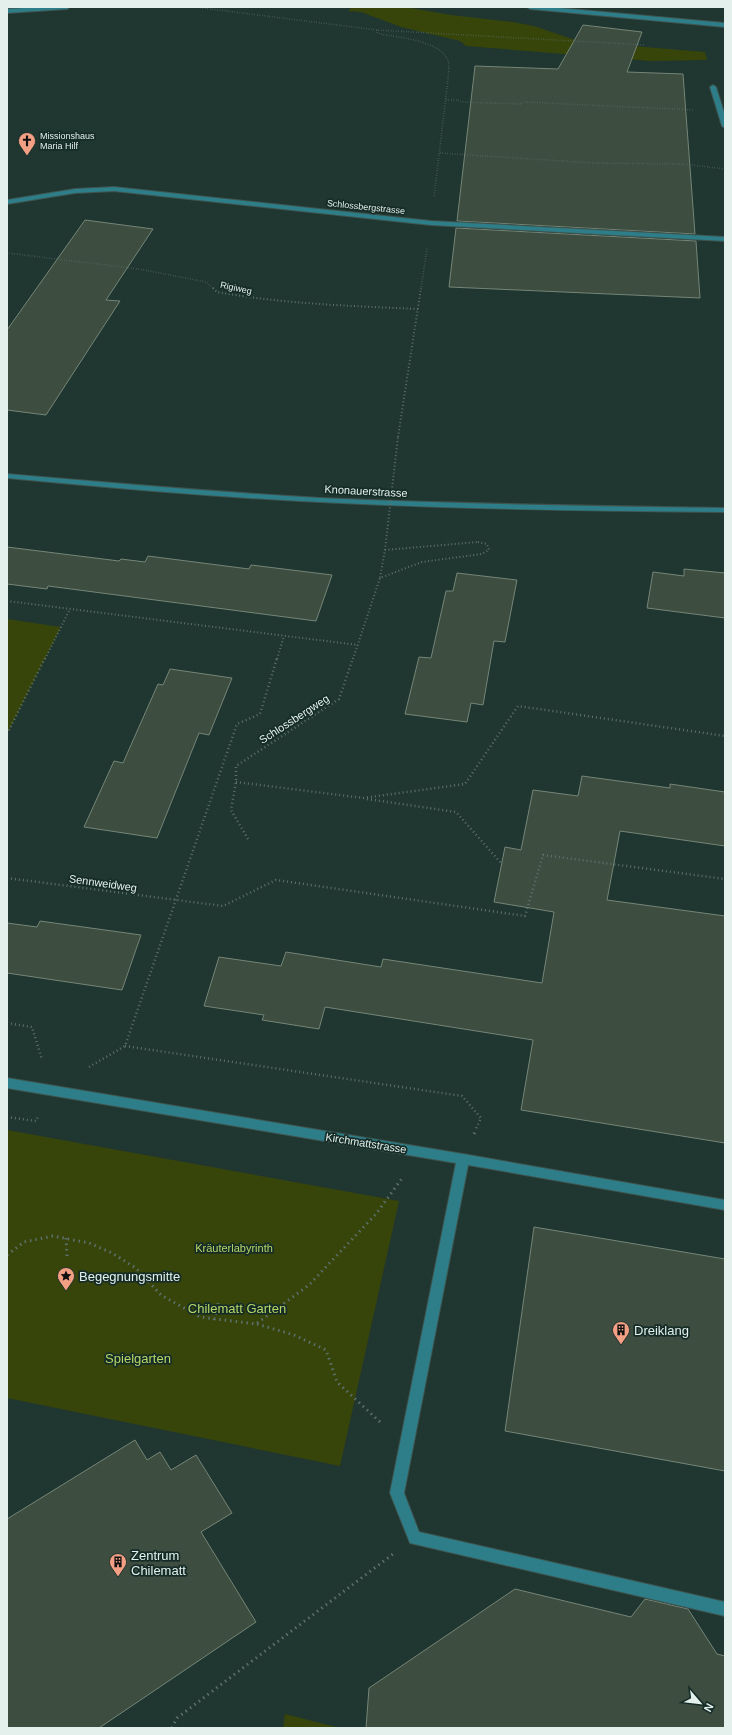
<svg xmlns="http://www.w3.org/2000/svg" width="732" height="1735" font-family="Arial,sans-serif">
<rect width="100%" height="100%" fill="#203631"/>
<g fill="#37450a">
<polygon points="352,7 405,7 451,15 513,22 534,26 572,39 596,43 705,52 707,60 651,61 466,46 460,41 401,27 361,12 348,11"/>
<polygon points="7,619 61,627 7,734"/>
<polygon points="7,1130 399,1201 340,1466 7,1398"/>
<polygon points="285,1714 340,1728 283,1728"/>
</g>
<g fill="#3d4d40" stroke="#758678">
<polygon points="583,25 642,32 627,72 683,74 695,234 457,221 475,66 558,69"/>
<polygon points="85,220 153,229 106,300 120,301 46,415 7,410 7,330"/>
<polygon points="456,228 696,241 700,298 449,287"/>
<polygon points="7,547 119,561 121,559 145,562 148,556 249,569 251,565 332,575 316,621 48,586 47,589 7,584"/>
<polygon points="684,569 725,573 725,618 647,608 653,572 684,576"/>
<polygon points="457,573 517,580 505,642 494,641 483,705 471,703 467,722 405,714 419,657 431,658 446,591 453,591"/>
<polygon points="170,669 232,678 209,735 199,733 157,838 84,827 114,761 123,763 158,684 163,685"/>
<polygon points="582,776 670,788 670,784 725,792 725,846 620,831 607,900 725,916 725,1143 521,1110 533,1040 325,1007 319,1029 262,1020 264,1015 204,1006 219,957 281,966 286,952 381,967 383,959 542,983 554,912 494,902 505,847 521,850 533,790 578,796"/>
<polygon points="40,921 141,935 122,990 7,973 7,923 37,927"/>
<polygon points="534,1227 725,1259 725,1471 505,1431"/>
<polygon points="135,1440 147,1460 160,1452 171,1470 196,1455 232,1513 201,1532 256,1622 99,1728 7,1728 7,1519"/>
<polygon points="515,1589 631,1617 645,1599 688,1609 717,1654 725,1656 725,1728 366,1728 369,1688"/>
</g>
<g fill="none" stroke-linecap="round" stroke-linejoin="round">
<defs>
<g id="minor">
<polygon points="42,7 70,7 67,9 7,13 7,9"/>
<polygon points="527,7 548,7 725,23 725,27 530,9"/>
<polygon points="713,85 716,87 725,116 725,128 722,126 710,87"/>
<polygon points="114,187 431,221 725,237 725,241 431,225 114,191 75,193 7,204 7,200 75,189"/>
<path d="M 7,474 C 111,483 216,492 320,498 C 455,504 590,506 725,508 L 725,512 C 590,511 455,509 320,502 C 216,497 111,488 7,478 Z"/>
<polygon points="7,1078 463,1154 725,1200 725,1210 468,1165 404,1493 419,1532 725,1602 725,1616 410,1543 390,1493 456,1163 7,1088"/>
</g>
</defs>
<use href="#minor" stroke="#3f544f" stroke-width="2"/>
<g stroke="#5d706c" stroke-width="1.5" stroke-dasharray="0.5 2" stroke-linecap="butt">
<polyline points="195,7 377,30 645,45"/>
<path d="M 377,30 L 377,33 L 380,34 C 398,37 440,41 448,60 C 450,66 448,73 448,79 L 434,197"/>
<polyline points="446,100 459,100 461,102 520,104 525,102 694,110"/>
<polyline points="440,153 593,163 683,164 725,169"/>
<polyline points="7,253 139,269 206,282 214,289"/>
<polyline points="421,289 427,248"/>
</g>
<g stroke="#5d706c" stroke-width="2" stroke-dasharray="1 2.5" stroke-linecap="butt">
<path d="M 213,288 L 217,292 C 284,304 351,306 419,309"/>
<polyline points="398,437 421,288"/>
<polygon points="478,542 487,544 489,550 482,554 422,562 380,578 385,550"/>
<polyline points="7,601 358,645"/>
<polyline points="45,659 70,609"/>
<polyline points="277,659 284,636"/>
<polyline points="353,659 380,578"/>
</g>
<g stroke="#5d706c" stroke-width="2.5" stroke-dasharray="1 3" stroke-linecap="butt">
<polyline points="7,734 45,658"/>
<polyline points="236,782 363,798 465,784 518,706 725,736"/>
<polyline points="367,799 456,812 501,863"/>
<polyline points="248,839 231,810 236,782 236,766 339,699 353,658"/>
<polyline points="7,878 223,906 276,880 525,916 543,855 725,879"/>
<polyline points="7,1023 32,1027 42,1060"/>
<polyline points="125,1046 462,1096 481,1118 475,1131"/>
<polyline points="89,1067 125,1046 237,724 260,714 277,658"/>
<polyline points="7,1117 36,1121 38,1117"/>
</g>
<g stroke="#5d706c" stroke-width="3" stroke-dasharray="1.5 4" stroke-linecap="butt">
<polyline points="474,1134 476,1130"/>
<polyline points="66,1238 67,1256"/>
<polyline points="7,1255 24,1242 53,1236 89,1243 112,1253 136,1268 161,1295 200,1317 256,1324 309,1285 376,1214 403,1177"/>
<polyline points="214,1320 218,1303"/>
<polyline points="257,1324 294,1335 326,1350 337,1382 380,1422"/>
<polyline points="172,1728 177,1718 393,1554"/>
</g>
<use href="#minor" fill="#2d7e88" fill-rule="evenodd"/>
<polyline stroke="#5d706c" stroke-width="2" stroke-dasharray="1 2.5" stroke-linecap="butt" points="385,550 398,437"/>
</g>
<defs>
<symbol id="church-pin" viewBox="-11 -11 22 30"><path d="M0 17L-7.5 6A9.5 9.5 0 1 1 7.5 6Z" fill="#f39f84" stroke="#162c27"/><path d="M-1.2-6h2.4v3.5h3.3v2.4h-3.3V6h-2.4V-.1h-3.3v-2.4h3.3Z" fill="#111"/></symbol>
<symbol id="sight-pin" viewBox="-11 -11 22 30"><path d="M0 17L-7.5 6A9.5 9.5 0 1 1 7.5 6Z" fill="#f39f84" stroke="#162c27"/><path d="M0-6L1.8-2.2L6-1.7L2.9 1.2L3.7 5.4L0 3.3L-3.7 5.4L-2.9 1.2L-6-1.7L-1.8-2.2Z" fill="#111"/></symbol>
<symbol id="building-pin" viewBox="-11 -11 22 30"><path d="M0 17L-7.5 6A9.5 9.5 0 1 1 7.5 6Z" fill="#f39f84" stroke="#162c27"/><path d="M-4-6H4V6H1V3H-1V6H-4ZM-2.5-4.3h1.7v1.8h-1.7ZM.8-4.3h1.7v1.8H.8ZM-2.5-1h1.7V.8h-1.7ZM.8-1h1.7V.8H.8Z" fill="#111"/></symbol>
</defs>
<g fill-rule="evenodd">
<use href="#church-pin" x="17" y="131" width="20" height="27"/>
<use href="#sight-pin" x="56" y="1266" width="20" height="27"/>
<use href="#building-pin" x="611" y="1320" width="20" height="27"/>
<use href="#building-pin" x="108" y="1552" width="20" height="27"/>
</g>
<g text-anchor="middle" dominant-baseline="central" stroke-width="3.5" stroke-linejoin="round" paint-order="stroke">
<g font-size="9" fill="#e3f0ec" stroke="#162c27" text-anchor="start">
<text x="40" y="136">Missionshaus<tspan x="40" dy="10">Maria Hilf</tspan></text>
</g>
<g font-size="9" fill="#e3f0ec" stroke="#162c27">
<text transform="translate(366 207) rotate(6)">Schlossbergstrasse</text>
<text transform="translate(236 288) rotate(12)">Rigiweg</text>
</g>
<g font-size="11" fill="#e3f0ec" stroke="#162c27">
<text transform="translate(366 491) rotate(3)">Knonauerstrasse</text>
<text transform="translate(294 719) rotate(-33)">Schlossbergweg</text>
<text transform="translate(103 883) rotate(8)">Sennweidweg</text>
<text transform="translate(366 1143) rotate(9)">Kirchmattstrasse</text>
</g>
<g font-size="11" fill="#b7d666" stroke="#162c27">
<text x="234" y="1248">Kräuterlabyrinth</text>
</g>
<g font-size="13" fill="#e3f0ec" stroke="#162c27" text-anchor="start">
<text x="79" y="1276">Begegnungsmitte</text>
<text x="634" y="1330">Dreiklang</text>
<text x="131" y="1555">Zentrum<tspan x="131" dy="15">Chilematt</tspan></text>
</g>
<g font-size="13" fill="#b7d666" stroke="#162c27">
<text x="237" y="1308">Chilematt Garten</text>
<text x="138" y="1358">Spielgarten</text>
</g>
</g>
<rect width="732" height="1735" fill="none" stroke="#e3f0ec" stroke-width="16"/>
<g transform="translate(700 1703) rotate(118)" stroke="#162c27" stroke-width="3" paint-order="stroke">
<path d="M0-3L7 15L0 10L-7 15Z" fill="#e3f0ec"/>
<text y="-6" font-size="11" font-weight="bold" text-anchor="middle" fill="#e3f0ec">N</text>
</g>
</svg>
